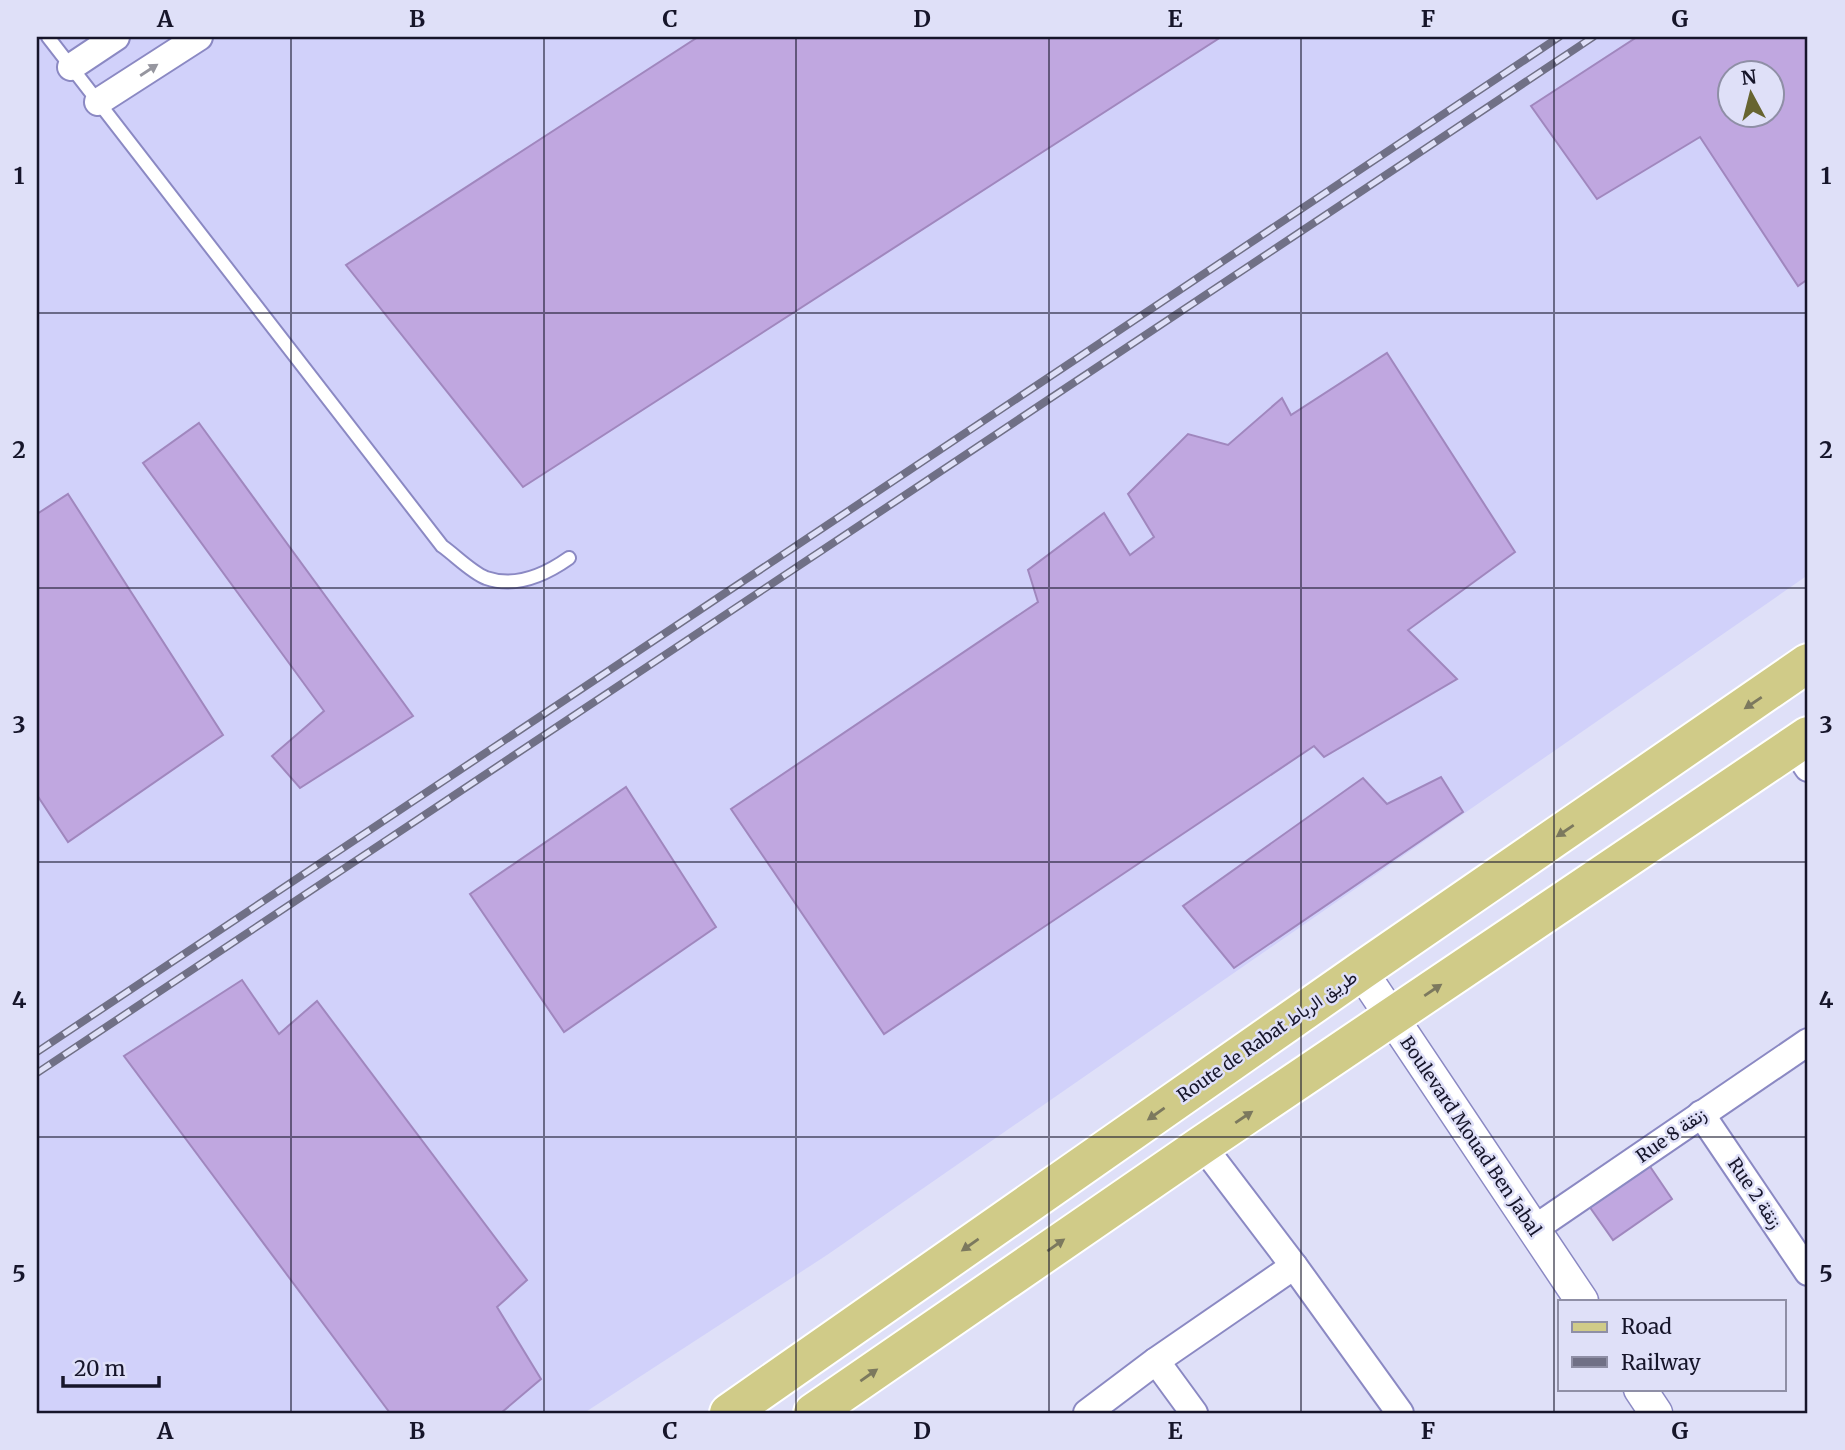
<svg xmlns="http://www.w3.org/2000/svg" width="1845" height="1450" font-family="Merriweather,Vazirmatn,serif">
<rect width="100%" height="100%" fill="#dfe0f8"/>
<path fill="#d1d1fa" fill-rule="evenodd" d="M 37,37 L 1808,37 L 1808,575 L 827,1255 L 584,1413 L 37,1413 ZM 1730,74 L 1772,74 L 1772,116 L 1730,116 Z"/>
<g fill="#c0a7e0" stroke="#a087be" stroke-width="2" fill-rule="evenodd">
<polygon points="698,37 1221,37 523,487 346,265"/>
<path d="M 1637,37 L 1808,37 L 1808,279 L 1798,286 L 1700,137 L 1597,199 L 1531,106 ZM 1730,74 L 1772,74 L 1772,116 L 1730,116 Z"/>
<polygon points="1387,353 1515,552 1408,630 1457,679 1324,757 1314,746 884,1034 731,809 1038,602 1028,570 1104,513 1130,555 1154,537 1128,494 1188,434 1228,445 1282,398 1291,415"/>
<polygon points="199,423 413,716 300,788 272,756 324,711 143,463"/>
<polygon points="68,494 223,735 68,842 37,795 37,514"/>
<polygon points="1441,777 1463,812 1234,968 1183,906 1363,778 1387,804"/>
<polygon points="626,787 716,927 564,1032 470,894"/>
<polygon points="242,980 279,1034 317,1001 527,1280 497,1307 541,1379 501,1413 390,1413 124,1056"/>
<polygon points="1649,1165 1672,1199 1613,1240 1589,1206"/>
</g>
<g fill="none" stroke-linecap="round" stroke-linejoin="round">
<defs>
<path id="service" d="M 48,37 L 442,546 C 455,555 471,572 486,578 C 515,588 545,575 569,558"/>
<g id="minor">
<polyline points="71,67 116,37"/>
<polyline points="98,102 199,37"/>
<polyline points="1794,747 1808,768"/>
<polyline points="1701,1114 1808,1272"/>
<polyline points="1202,1145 1294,1266 1400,1413"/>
<polyline points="1534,1229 1808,1042"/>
<polyline points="1156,1361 1194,1413"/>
<polyline points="1087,1413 1156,1361 1294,1266"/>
</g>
<g id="tertiary">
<polyline points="1361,971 1582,1301"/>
<polyline points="1640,1389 1656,1413"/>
</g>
<g id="primary">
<polyline points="729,1413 1361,971 1808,663"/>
<polyline points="813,1413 1202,1145 1808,736"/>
</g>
</defs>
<use href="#service" stroke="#8b89c3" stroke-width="16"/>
<use href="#minor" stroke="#8b89c3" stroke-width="30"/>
<use href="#tertiary" stroke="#8b89c3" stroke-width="35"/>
<use href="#primary" stroke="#fff" stroke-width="42"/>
<use href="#service" stroke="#fff" stroke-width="12"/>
<use href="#minor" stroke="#fff" stroke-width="26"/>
<use href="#tertiary" stroke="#fff" stroke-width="32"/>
<use href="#primary" stroke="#d0cb88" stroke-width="38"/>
<defs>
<g id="rail">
<polyline points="37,1052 1559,37"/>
<polyline points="37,1073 1593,37"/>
</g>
</defs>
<use href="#rail" stroke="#707086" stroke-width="8"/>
<use href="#rail" stroke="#dfe0f8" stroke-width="5" stroke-dasharray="16" stroke-linecap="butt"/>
</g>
<defs><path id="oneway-solid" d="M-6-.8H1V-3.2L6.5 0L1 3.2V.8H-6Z" transform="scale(1.75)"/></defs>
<use fill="#96969f" href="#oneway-solid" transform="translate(149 70) rotate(-33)"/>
<g fill="#7c795e">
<use href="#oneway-solid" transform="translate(1753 703) rotate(146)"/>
<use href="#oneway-solid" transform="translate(1565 831) rotate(146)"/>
<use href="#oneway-solid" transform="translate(1433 990) rotate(-34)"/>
<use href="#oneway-solid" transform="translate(1156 1114) rotate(145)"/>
<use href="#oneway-solid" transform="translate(1244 1117) rotate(-34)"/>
<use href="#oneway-solid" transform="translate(970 1245) rotate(145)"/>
<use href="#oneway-solid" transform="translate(1056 1245) rotate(-35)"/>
<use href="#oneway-solid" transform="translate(869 1375) rotate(-35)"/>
</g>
<path fill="none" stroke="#16152a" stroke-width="2" stroke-opacity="0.55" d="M 291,37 L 291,1413M 544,37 L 544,1413M 796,37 L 796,1413M 1049,37 L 1049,1413M 1301,37 L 1301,1413M 1554,37 L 1554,1413M 37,313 L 1808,313M 37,588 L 1808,588M 37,862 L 1808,862M 37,1137 L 1808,1137"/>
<g text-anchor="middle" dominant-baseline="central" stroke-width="5" stroke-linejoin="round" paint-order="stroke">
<g font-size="18" fill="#16152a" stroke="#dfe0f8">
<text transform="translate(1267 1036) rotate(-35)">Route de Rabat طريق الرباط</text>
<text transform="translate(1671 1135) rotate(-35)">Rue 8 زنقة</text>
<text transform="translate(1471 1136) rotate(56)">Boulevard Mouad Ben Jabal</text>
<text transform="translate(1755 1193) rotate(56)">Rue 2 زنقة</text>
</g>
</g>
<rect width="1845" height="1450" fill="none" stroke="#dfe0f8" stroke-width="77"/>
<rect x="1558" y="1300" width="228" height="91" fill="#dfe0f8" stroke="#8f8fa6" stroke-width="2"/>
<rect x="1572" y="1322" width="35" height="10" fill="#d0cb88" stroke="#8f8fa6" stroke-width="2"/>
<text x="1621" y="1334" font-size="21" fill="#16152a">Road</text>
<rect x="1572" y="1357" width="35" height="10" fill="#707086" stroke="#8f8fa6" stroke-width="2"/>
<text x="1621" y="1370" font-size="21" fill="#16152a">Railway</text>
<g transform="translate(1751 94) rotate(353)"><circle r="33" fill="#dfe0f8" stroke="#8f8fa6" stroke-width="2"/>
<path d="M0-5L12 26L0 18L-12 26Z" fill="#676430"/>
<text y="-10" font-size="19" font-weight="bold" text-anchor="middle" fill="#16152a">N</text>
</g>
<path d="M63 1376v10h96v-10" fill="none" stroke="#16152a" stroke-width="3.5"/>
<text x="74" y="1376" font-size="21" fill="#16152a" stroke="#dfe0f8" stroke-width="5" paint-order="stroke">20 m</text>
<rect x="38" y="38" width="1768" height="1374" fill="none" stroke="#16152a" stroke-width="2.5"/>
<g font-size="23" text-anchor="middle" font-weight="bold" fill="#16152a">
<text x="165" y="27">A</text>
<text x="417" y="27">B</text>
<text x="670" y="27">C</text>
<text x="922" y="27">D</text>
<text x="1175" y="27">E</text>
<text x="1428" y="27">F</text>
<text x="1680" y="27">G</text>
<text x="19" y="184">1</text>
<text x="1826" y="184">1</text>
<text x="19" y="458">2</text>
<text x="1826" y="458">2</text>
<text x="19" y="733">3</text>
<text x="1826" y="733">3</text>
<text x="19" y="1008">4</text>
<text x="1826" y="1008">4</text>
<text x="19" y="1282">5</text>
<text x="1826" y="1282">5</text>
<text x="165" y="1439">A</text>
<text x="417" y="1439">B</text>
<text x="670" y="1439">C</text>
<text x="922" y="1439">D</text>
<text x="1175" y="1439">E</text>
<text x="1428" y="1439">F</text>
<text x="1680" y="1439">G</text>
</g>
</svg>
